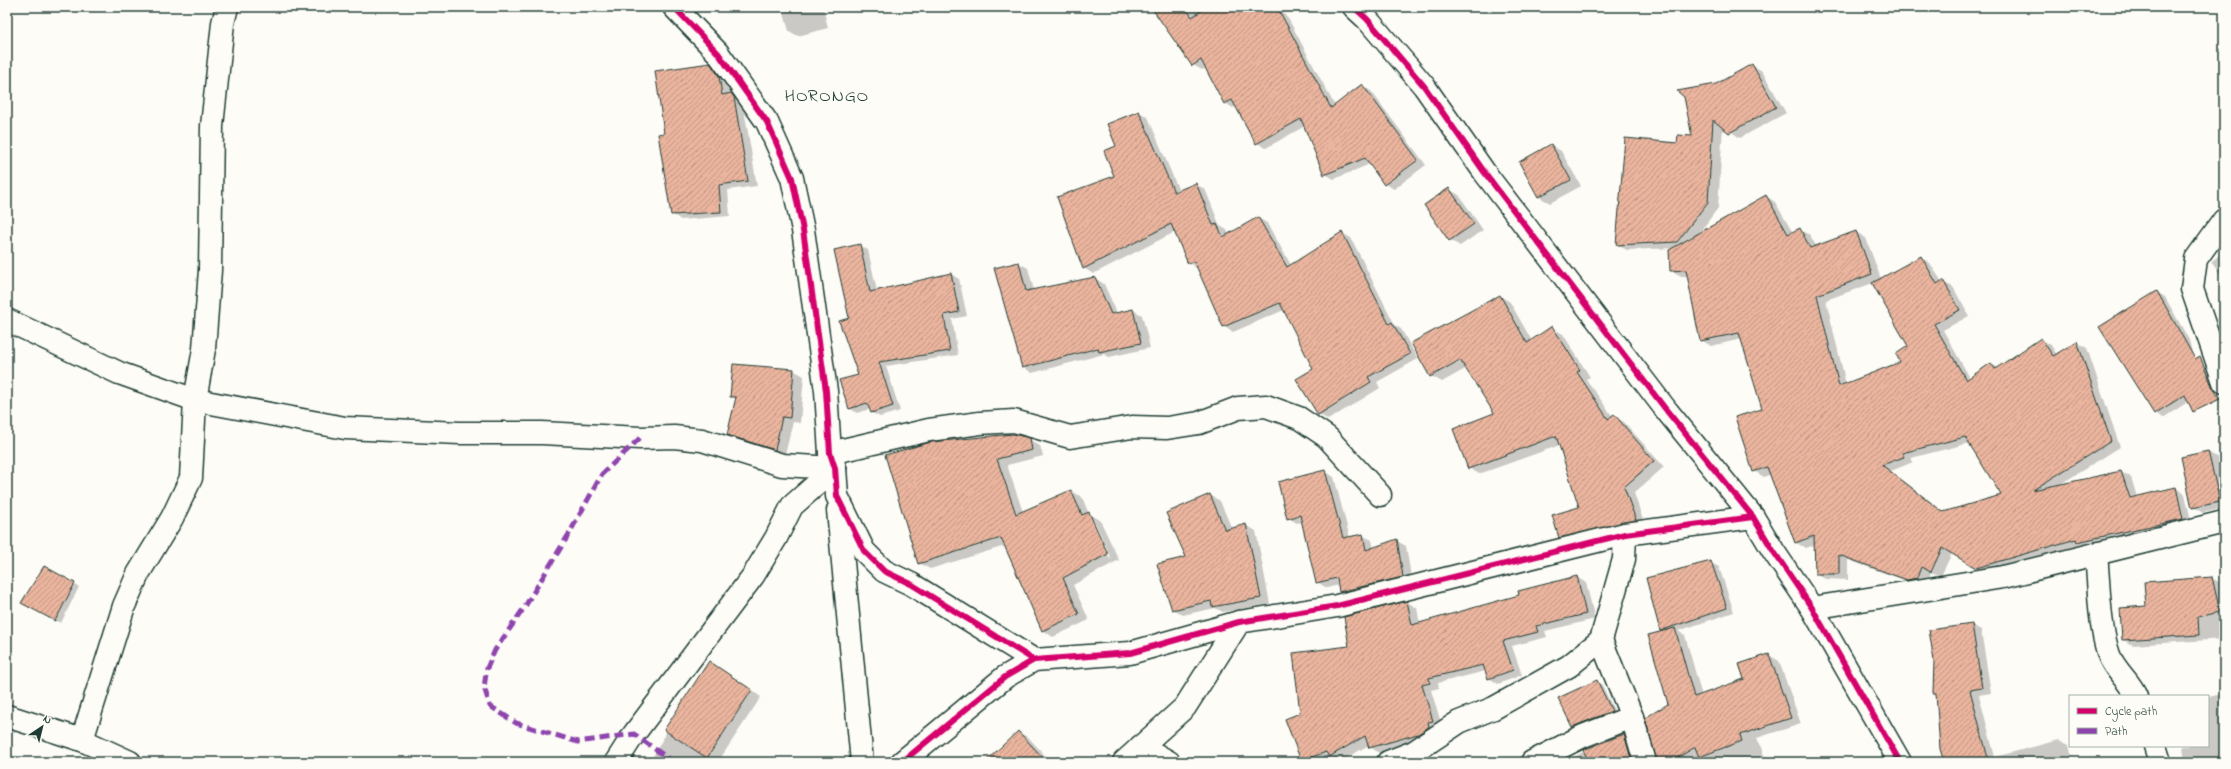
<svg xmlns="http://www.w3.org/2000/svg" width="2231" height="769" font-family="'Indie Flower',sans-serif">
<defs>
<pattern id="building-hatch" width="6" height="6" patternUnits="userSpaceOnUse"><rect width="6" height="6" fill="#eab49e"/><path d="M-1 1l2-2M0 6l6-6M5 7l2-2" fill="none" stroke="#bd9482"/></pattern>
</defs>
<rect width="100%" height="100%" fill="#fdfcf7"/>
<filter id="ink" filterUnits="userSpaceOnUse"><feTurbulence type="fractalNoise" baseFrequency=".025" numOctaves="2"/><feDisplacementMap in="SourceGraphic" scale="8" xChannelSelector="R" yChannelSelector="G"/><feConvolveMatrix kernelMatrix="1 2 1 2 8 2 1 2 1" color-interpolation-filters="sRGB"/></filter>
<g filter="url(#ink)">
<g fill="#0003" fill-rule="evenodd">
<polygon points="782,7 823,7 828,28 798,36 789,31"/>
<polygon points="1152,7 1278,7 1289,20 1335,106 1362,86 1371,91 1426,165 1394,189 1385,184 1370,164 1334,179 1325,174 1305,126 1266,148 1257,143 1237,106 1233,108 1225,103 1206,68 1202,70 1193,65"/>
<polygon points="710,64 719,70 727,82 730,95 743,103 757,186 728,190 730,216 681,220 672,214 665,134"/>
<path d="M 1752,65 L 1762,71 L 1786,113 L 1740,138 L 1723,126 L 1718,208 L 1697,236 L 1766,196 L 1775,202 L 1793,233 L 1800,230 L 1810,235 L 1816,246 L 1856,232 L 1866,238 L 1881,279 L 1921,257 L 1930,263 L 1942,282 L 1953,287 L 1969,316 L 1943,330 L 1970,378 L 1991,364 L 1998,368 L 2041,339 L 2051,345 L 2057,355 L 2077,342 L 2087,348 L 2120,447 L 2059,485 L 2121,472 L 2131,477 L 2137,497 L 2176,488 L 2185,494 L 2192,525 L 2088,548 L 2083,545 L 1986,573 L 1952,553 L 1941,576 L 1931,572 L 1927,583 L 1918,585 L 1848,560 L 1848,580 L 1825,579 L 1816,573 L 1815,545 L 1806,548 L 1796,543 L 1771,474 L 1764,477 L 1754,471 L 1763,410 L 1742,339 L 1711,346 L 1701,340 L 1688,276 L 1681,276 L 1671,270 L 1675,248 L 1627,250 L 1617,245 L 1678,144 L 1693,137 L 1716,85 ZM 1873,283 L 1910,347 L 1902,363 L 1846,384 L 1826,300 ZM 1970,443 L 2003,495 L 1944,512 L 1891,471 L 1913,462 L 1911,458 Z"/>
<polygon points="1139,112 1148,117 1179,191 1195,184 1205,189 1220,226 1227,230 1229,235 1258,218 1267,223 1291,265 1342,233 1351,238 1395,325 1401,329 1418,359 1377,382 1380,388 1328,420 1319,414 1315,369 1284,310 1233,332 1224,327 1198,269 1189,263 1175,232 1093,274 1084,268 1115,176 1118,147"/>
<polygon points="1551,145 1561,151 1581,186 1550,203 1539,197 1520,162"/>
<polygon points="1449,189 1459,195 1483,230 1460,246 1450,240 1426,205"/>
<polygon points="860,246 868,250 877,291 951,274 959,279 967,316 952,319 958,355 886,366 900,411 880,417 872,413 870,409 857,413 849,408 859,375 850,319"/>
<polygon points="2224,251 2224,279 2211,262"/>
<polygon points="1019,263 1028,268 1034,290 1095,278 1104,284 1117,313 1133,310 1142,315 1150,348 1109,357 1104,354 1032,373 1023,367"/>
<polygon points="2157,292 2165,297 2189,340 2202,393 2163,418 2155,413"/>
<polygon points="1500,296 1510,302 1532,341 1552,328 1563,334 1590,377 1586,379 1613,417 1614,416 1624,422 1664,467 1634,493 1645,526 1570,543 1560,537 1581,507 1560,445 1479,474 1469,468 1496,414 1467,368 1442,382 1431,376"/>
<polygon points="793,370 804,376 800,423 793,422 785,455 739,440 728,434 737,399 731,396"/>
<path d="M 1012,435 L 1029,439 L 1040,446 L 1043,456 L 1007,465 L 1023,512 L 1071,491 L 1082,497 L 1089,514 L 1100,520 L 1119,560 L 1073,585 L 1089,620 L 1053,637 L 1042,630 L 1005,546 L 930,569 L 919,563 L 931,443 ZM 1091,520 L 1094,520 L 1111,558 L 1110,559 Z"/>
<polygon points="2208,452 2218,458 2224,483 2224,508 2203,513 2193,507"/>
<polygon points="1325,471 1334,477 1350,538 1362,535 1372,540 1374,549 1397,541 1406,546 1412,582 1350,597 1340,592 1339,585 1327,588 1317,582 1302,522 1297,523 1288,518"/>
<polygon points="1210,495 1220,501 1232,529 1246,525 1256,531 1270,604 1223,612 1215,608 1183,615 1173,609 1187,558"/>
<polygon points="1711,563 1719,567 1734,612 1678,631 1685,635 1702,696 1745,680 1769,655 1779,661 1801,724 1757,738 1767,762 1709,762 1699,757 1691,762 1671,762 1664,632 1660,630"/>
<polygon points="44,567 79,587 61,623 23,603"/>
<polygon points="1577,577 1586,583 1595,619 1545,631 1547,637 1512,646 1522,675 1498,684 1489,678 1486,671 1438,683 1439,688 1431,690 1442,726 1428,739 1379,753 1370,747 1369,745 1339,762 1332,758 1321,762 1302,760 1301,714 1350,647 1345,618 1407,602 1417,608 1420,624 1520,596"/>
<polygon points="2211,578 2221,583 2224,597 2224,639 2133,645 2123,640 2147,607"/>
<polygon points="1972,625 1981,630 1991,693 1979,695 1995,757 2059,740 2069,745 2073,762 1945,762 1937,695 1934,693"/>
<polygon points="719,668 761,697 718,762 650,762 667,731"/>
<polygon points="1597,682 1602,685 1616,714 1578,730 1573,727 1560,699"/>
<polygon points="2224,691 2224,762 2185,762 2183,746 2174,746 2208,746 2208,697 2222,694 2222,692"/>
<polygon points="1018,732 1029,738 1051,762 986,762"/>
<polygon points="1624,735 1631,739 1636,762 1568,762 1584,751"/>
</g>
<g fill="url(#building-hatch)" stroke="#1f3d34" fill-rule="evenodd">
<polygon points="1151,7 1185,7 1192,17 1207,7 1274,7 1281,14 1331,108 1362,84 1418,160 1384,185 1365,158 1324,175 1301,119 1256,144 1232,100 1224,104 1201,60 1192,66"/>
<polygon points="710,63 719,76 722,95 731,93 734,97 748,181 719,185 721,212 671,215 658,134 664,133 655,71"/>
<polygon points="1752,64 1776,107 1729,133 1713,120 1708,202 1677,242 1616,245 1625,138 1677,143 1678,135 1692,136 1684,97 1677,91 1716,84"/>
<polygon points="1139,111 1174,192 1196,183 1213,225 1217,224 1223,237 1258,217 1287,267 1342,232 1389,324 1392,322 1410,354 1368,377 1371,382 1318,415 1296,379 1313,369 1280,303 1223,327 1194,261 1188,264 1171,224 1083,269 1057,197 1114,176 1104,151 1116,146 1107,124"/>
<polygon points="1551,144 1571,180 1538,197 1519,162"/>
<polygon points="1449,188 1474,224 1449,241 1424,205"/>
<path d="M 1766,195 L 1788,234 L 1800,228 L 1810,248 L 1856,231 L 1872,274 L 1817,295 L 1839,386 L 1900,362 L 1896,354 L 1908,346 L 1872,283 L 1921,256 L 1937,284 L 1943,280 L 1960,310 L 1934,324 L 1966,380 L 1991,363 L 1995,369 L 2041,338 L 2053,356 L 2077,341 L 2111,441 L 2033,490 L 2121,471 L 2130,498 L 2176,487 L 2183,519 L 2077,542 L 2076,539 L 1976,568 L 1942,548 L 1931,572 L 1921,567 L 1917,578 L 1907,580 L 1839,555 L 1839,574 L 1815,574 L 1814,536 L 1795,543 L 1767,467 L 1753,472 L 1735,417 L 1762,409 L 1739,333 L 1700,341 L 1686,270 L 1670,271 L 1669,250 ZM 1965,437 L 2001,495 L 1943,512 L 1882,465 L 1904,457 L 1902,453 Z"/>
<polygon points="860,244 870,292 951,273 959,312 944,315 950,351 879,362 893,406 871,413 867,403 849,409 839,380 858,375 839,321 849,318 834,250"/>
<polygon points="1019,262 1026,291 1095,277 1111,314 1133,309 1141,343 1099,352 1098,348 1022,368 994,268"/>
<polygon points="2157,291 2195,359 2200,356 2212,386 2220,399 2193,412 2185,395 2154,414 2099,327"/>
<polygon points="1500,295 1527,343 1552,326 1580,370 1577,372 1608,419 1614,414 1654,461 1624,487 1636,520 1559,538 1552,515 1579,507 1556,436 1468,469 1453,429 1494,413 1460,360 1430,377 1411,343"/>
<polygon points="733,364 794,369 790,418 782,417 775,450 727,435 736,397 730,397"/>
<polygon points="1013,434 1030,438 1032,450 997,459 1016,514 1071,490 1082,515 1089,512 1108,554 1063,578 1079,614 1042,631 1001,538 918,564 885,455 931,442"/>
<polygon points="2208,451 2220,502 2192,508 2181,457"/>
<polygon points="1325,470 1343,538 1363,534 1366,550 1397,539 1403,577 1339,592 1337,578 1316,583 1300,515 1287,519 1278,482"/>
<polygon points="1210,494 1225,530 1246,524 1261,598 1212,607 1211,601 1172,610 1157,564 1186,557 1166,513"/>
<polygon points="1711,561 1727,608 1660,631 1646,578"/>
<polygon points="44,566 75,583 55,621 21,603"/>
<polygon points="1577,576 1586,614 1536,626 1538,632 1503,641 1513,670 1488,679 1483,665 1429,678 1430,683 1422,685 1433,721 1428,722 1429,727 1418,734 1369,748 1365,736 1329,757 1326,752 1301,761 1285,719 1300,713 1293,653 1349,646 1344,617 1407,601 1412,625 1519,595 1518,591"/>
<polygon points="2212,577 2220,612 2198,617 2199,635 2122,640 2120,608 2146,606 2144,582"/>
<polygon points="1972,624 1982,688 1970,690 1989,762 1944,762 1940,749 1936,693 1933,693 1934,661 1929,630"/>
<polygon points="1675,628 1694,697 1744,679 1739,664 1769,654 1791,718 1740,735 1742,741 1699,757 1695,747 1671,762 1657,762 1645,718 1668,704 1648,635"/>
<polygon points="709,661 752,690 707,758 664,730"/>
<polygon points="1597,680 1612,711 1572,727 1558,698"/>
<polygon points="1018,731 1047,762 985,762"/>
<polygon points="1624,734 1632,762 1589,762 1583,750"/>
</g>
<g fill="none" stroke-linecap="round" stroke-linejoin="round">
<defs>
<g id="minor">
<polyline points="674,7 718,53 767,122 792,178 803,230 826,391 830,453 835,468 837,496 864,551 884,571 911,584 1034,660"/>
<polyline points="1354,7 1367,19 1424,86 1485,173 1667,411 1753,517 1774,552 1812,608 1900,762"/>
<polyline points="2224,220 2196,259 2192,289 2224,382"/>
<polyline points="7,320 119,373 195,400 345,428 460,433 542,433 640,438 674,437 702,440 782,465 835,468"/>
<polyline points="830,453 929,430 980,423 1014,421 1070,437 1132,427 1167,428 1199,423 1238,408 1266,406 1299,418 1327,437 1380,495"/>
<polyline points="838,510 862,762"/>
<polyline points="1625,534 1624,559 1601,640 1632,717 1645,762"/>
<path d="M 2096,554 C 2099,584 2099,627 2109,655 C 2114,670 2130,681 2136,696"/>
<polyline points="1812,608 2003,577 2224,522"/>
<polyline points="7,716 82,740 130,762"/>
<polyline points="82,740 124,606 138,574 172,518 191,478 195,400 204,349 210,270 212,126 223,23 227,7"/>
<polyline points="1141,746 1169,762"/>
<polyline points="2155,746 2160,762"/>
<polyline points="616,762 634,734 753,576 776,538 792,506 835,468"/>
<polyline points="902,762 1005,677 1034,660 1130,653 1239,622 1337,606 1625,534 1753,517"/>
<polyline points="1124,762 1185,707 1239,622"/>
<polyline points="1388,762 1414,752 1459,722 1494,708 1569,666 1601,640"/>
<polyline points="1532,762 1583,736 1632,717"/>
</g>
</defs>
<use href="#minor" stroke="#1f3d34" stroke-width="25"/>
<use href="#minor" stroke="#fdfcf7" stroke-width="22"/>
<polyline stroke="#8e44ad" stroke-width="5" stroke-dasharray="10 5" stroke-linecap="butt" points="640,438 602,474 569,534 524,608 495,650 487,668 484,687 490,706 516,723 578,742 634,734 673,762"/>
<defs>
<g id="cycleway">
<polyline points="674,7 718,53 767,122 792,178 803,230 826,391 830,453 835,468 837,496 864,551 884,571 911,584 1034,660"/>
<polyline points="1354,7 1367,19 1424,86 1485,173 1667,411 1753,517 1774,552 1812,608 1900,762"/>
<polyline points="902,762 1005,677 1034,660 1130,653 1239,622 1337,606 1625,534 1753,517"/>
</g>
</defs>
<use href="#cycleway" stroke="#fdfcf7" stroke-width="8"/>
<use href="#cycleway" stroke="#d6006c" stroke-width="6"/>
</g>
</g>
<g text-anchor="middle" dominant-baseline="central" stroke-width="4" stroke-linejoin="round" paint-order="stroke">
<g font-size="18" letter-spacing="1" fill="#1f3d34" stroke="#fdfcf7">
<text x="827" y="97">HORONGO</text>
</g>
</g>
<rect width="2231" height="769" fill="none" stroke="#fdfcf7" stroke-width="24"/>
<rect x="12" y="12" width="2207" height="745" fill="none" stroke="#1f3d34" stroke-width="1.5" filter="url(#ink)"/>
<rect x="2069" y="695" width="140" height="52" fill="#fdfcf7" stroke="#a4b0a9"/>
<rect x="2077" y="708" width="20" height="6" fill="#d6006c" stroke="#a4b0a9"/>
<text x="2105" y="715" font-size="12" fill="#1f3d34">Cycle path</text>
<rect x="2077" y="728" width="20" height="6" fill="#8e44ad" stroke="#a4b0a9"/>
<text x="2105" y="735" font-size="12" fill="#1f3d34">Path</text>
<g transform="translate(42 727) rotate(35)" stroke="#fdfcf7" stroke-width="3" paint-order="stroke">
<path d="M0-3L7 15L0 10L-7 15Z" fill="#1f3d34"/>
<text y="-6" font-size="11" font-weight="bold" text-anchor="middle" fill="#1f3d34">N</text>
</g>
</svg>
